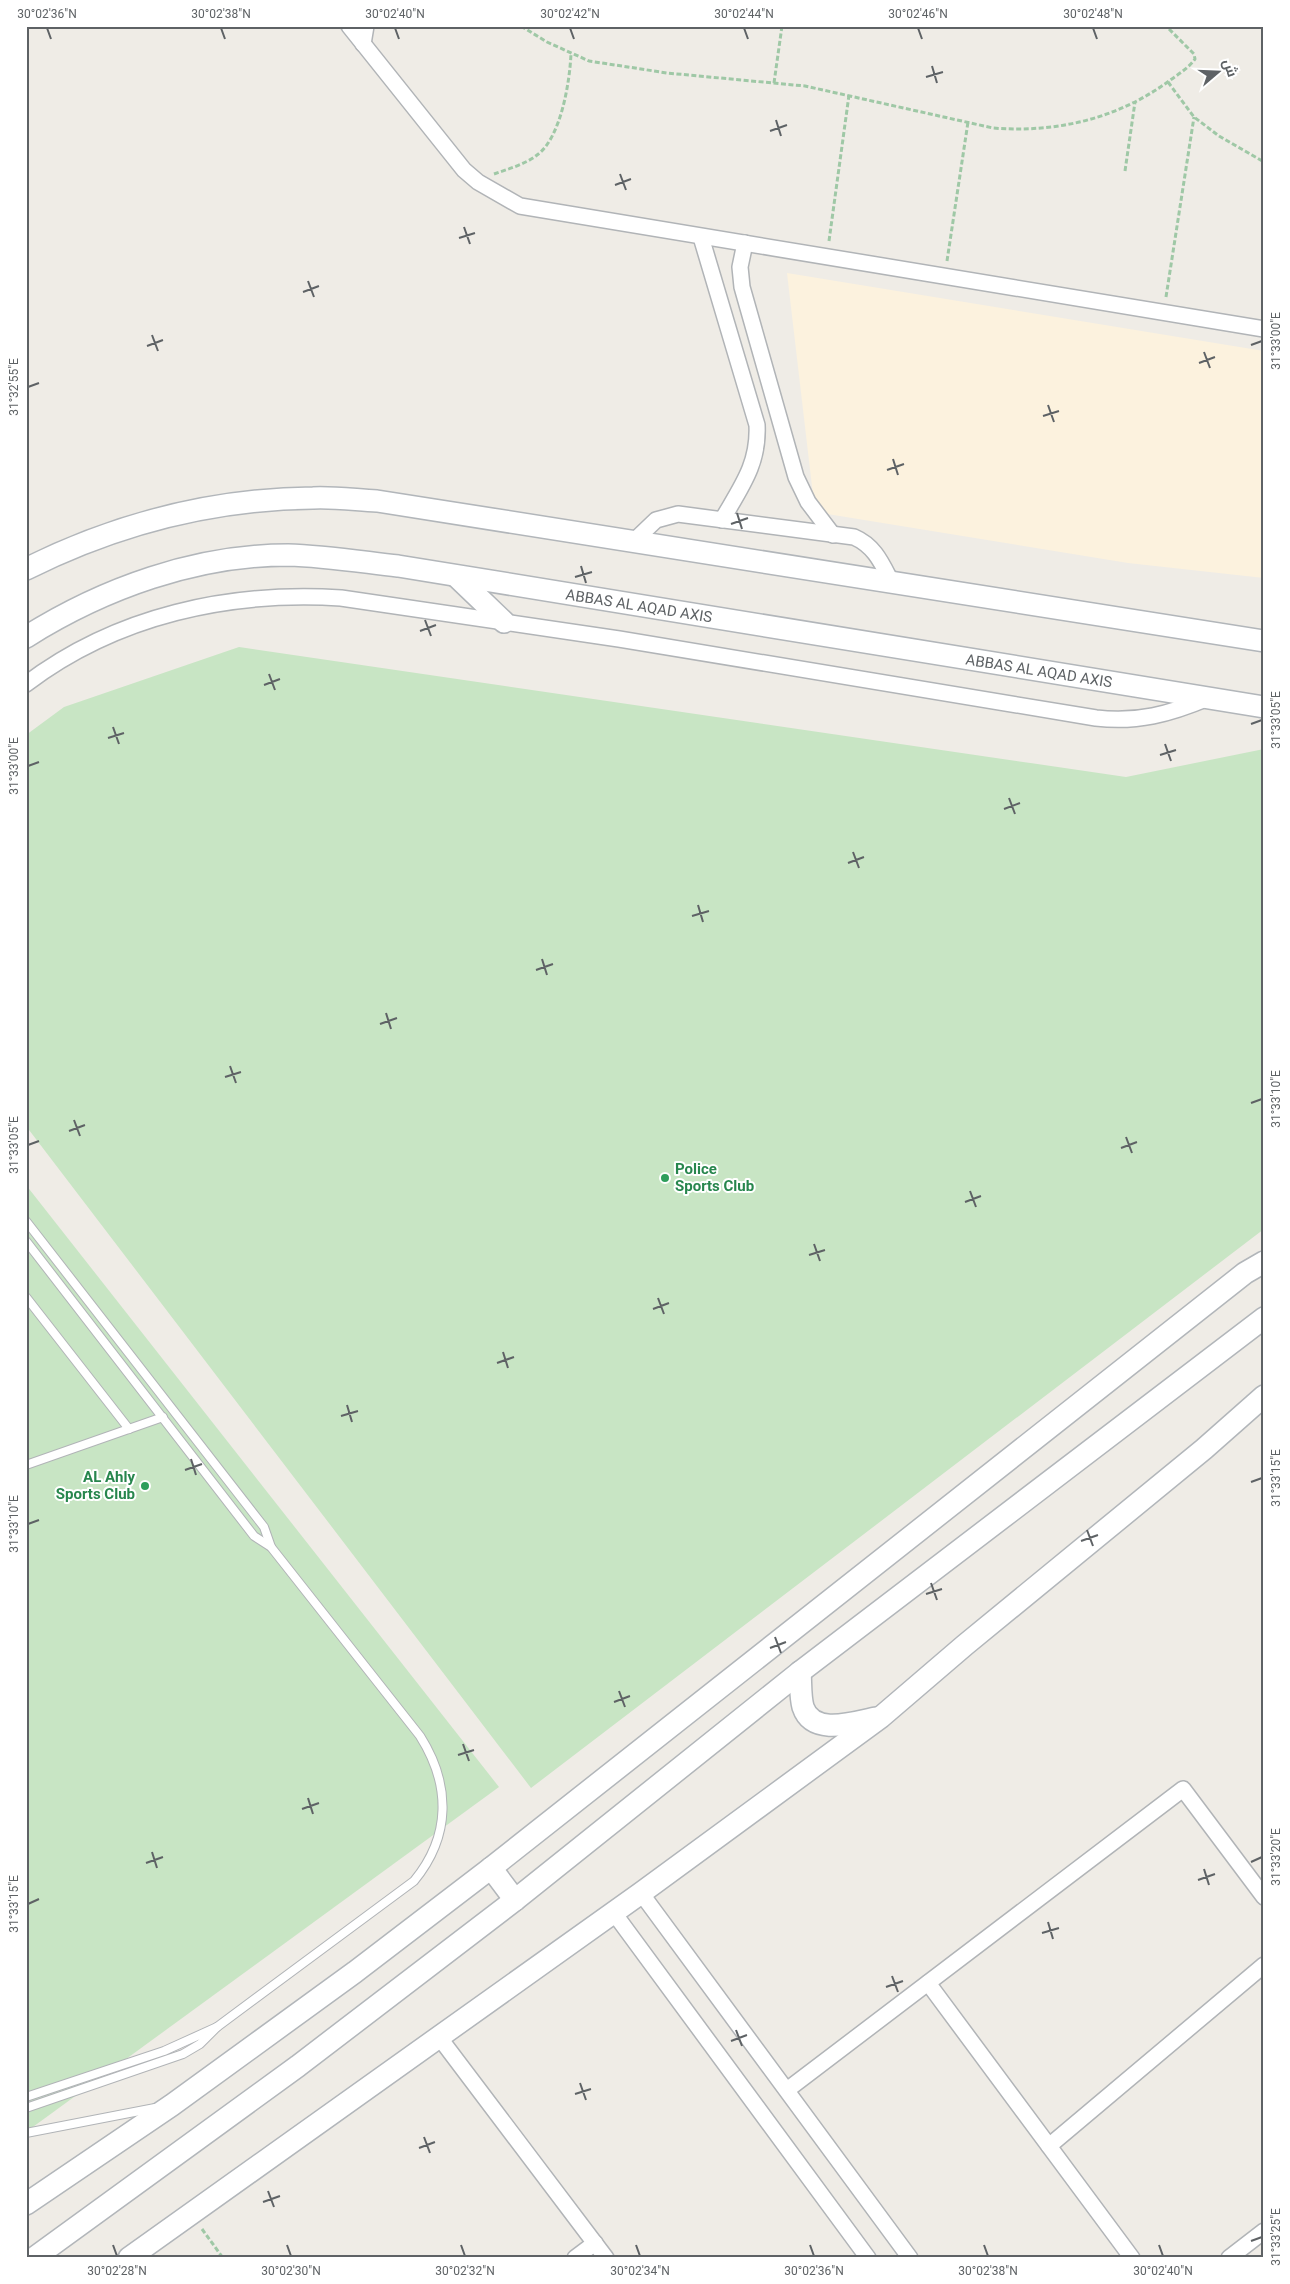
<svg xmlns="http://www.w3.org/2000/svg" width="1290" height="2284" font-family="Roboto,Cairo,sans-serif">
<rect width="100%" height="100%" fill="#efece6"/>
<polygon fill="#fcf2de" points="787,273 1264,351 1264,578 1128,563 815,512"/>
<g fill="#c8e5c4">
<polygon points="239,647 1126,777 1264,749 1264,1229 531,1788 26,1126 26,735 64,707"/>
<polygon points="26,1185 499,1787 26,2132"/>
</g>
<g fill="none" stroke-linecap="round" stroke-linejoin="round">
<defs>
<g id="lane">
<polyline points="26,1221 264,1527 271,1547"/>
<path d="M 26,1241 L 254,1536 L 271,1547 L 420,1736 C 451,1785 451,1836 414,1881 L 217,2027 L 200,2044 L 183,2054 L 26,2108"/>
<polyline points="26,1297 129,1429"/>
<polyline points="26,1465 163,1417"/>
<polyline points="26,2097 164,2051 217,2027"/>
<polyline points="26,2133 155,2108"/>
</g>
<g id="street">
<polyline points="349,26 464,170 478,182 520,206 1264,329"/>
<polyline points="363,44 366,26"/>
<path d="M 701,237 L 757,425 C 759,464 741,487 722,520"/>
<polyline points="745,243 740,267 742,287 796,477 808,502 833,535"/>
<path d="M 633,542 L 656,520 L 678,514 L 854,537 C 875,546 882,564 892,583"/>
<path d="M 26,684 C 117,615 230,591 341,598 L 619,639 L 1096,718 C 1137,723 1170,714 1208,698"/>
<polyline points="641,1893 910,2258"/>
<polyline points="614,1913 868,2258"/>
<polyline points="928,1983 1132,2258"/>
<polyline points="439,2037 606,2258"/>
<polyline points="787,2090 1183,1789 1264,1897"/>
<polyline points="1049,2146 1264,1965"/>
<polyline points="575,2258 595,2243"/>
<polyline points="1229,2258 1264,2231"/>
</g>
<g id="secondary">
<path d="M 26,569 C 116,524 212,499 313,498 C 334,497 356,500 377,501 L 1264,641"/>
<polyline points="456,576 504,622"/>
<path d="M 26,637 C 104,588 196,555 288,555 C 325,556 362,562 398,566 L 1264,707"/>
<path d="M 800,1672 C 801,1683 800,1696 803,1707 C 813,1737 855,1722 876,1718"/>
<polyline points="491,1868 515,1900"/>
<polyline points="26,2204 172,2105 355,1972 491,1868 1245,1273 1264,1262"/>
<polyline points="34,2258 298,2066 515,1900 800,1672 1264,1318"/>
<polyline points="129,2258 641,1893 881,1717 965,1645 1204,1449 1264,1396"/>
</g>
</defs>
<use href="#lane" stroke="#b1b4b7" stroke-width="10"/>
<use href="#street" stroke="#b1b4b7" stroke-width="18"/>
<use href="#secondary" stroke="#b2b6ba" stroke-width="24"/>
<g stroke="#9fc8a6" stroke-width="3" stroke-dasharray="5 2.5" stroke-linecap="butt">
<path d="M 521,26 L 547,42 L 589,61 L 667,73 L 805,86 L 993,128 C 1056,133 1117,119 1169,81 C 1177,75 1189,68 1195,59 L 1194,54 L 1166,26"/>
<polyline points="1168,82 1194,117 1219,136 1264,162"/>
<polyline points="774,83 782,26"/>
<polyline points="1125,171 1135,102"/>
<path d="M 494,174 C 508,169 526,164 537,155 C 561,138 570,81 571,53"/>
<polyline points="829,241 849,95"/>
<polyline points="947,261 968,122"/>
<polyline points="1166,297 1194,117"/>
<polyline points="202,2229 223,2258"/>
</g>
<use href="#lane" stroke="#fff" stroke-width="8"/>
<use href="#street" stroke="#fff" stroke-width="15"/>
<use href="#secondary" stroke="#fff" stroke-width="21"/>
</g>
<path fill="none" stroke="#5e6265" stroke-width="2" d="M 47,28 L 51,39M 221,28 L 225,39M 395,28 L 399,39M 570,28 L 574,39M 744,28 L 748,39M 918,28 L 922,39M 1093,28 L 1097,39M 932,66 L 937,83M 926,77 L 943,72M 776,120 L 781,136M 770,131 L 787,125M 620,174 L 626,190M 615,185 L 631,179M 464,227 L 470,244M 459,238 L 475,233M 308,281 L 314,297M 303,292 L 319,286M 152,335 L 158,351M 1251,345 L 1262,341M 147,346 L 163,340M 1204,352 L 1210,368M 1199,363 L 1215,357M 28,387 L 39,383M 1048,405 L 1054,422M 1043,416 L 1059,411M 893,459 L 898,475M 887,470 L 904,464M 737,513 L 742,529M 731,524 L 748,518M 581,566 L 586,583M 575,577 L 592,572M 425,620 L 431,636M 420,631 L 436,625M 269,674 L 275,690M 264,685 L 280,679M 1251,724 L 1262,720M 113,727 L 119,744M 108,738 L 124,733M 1165,744 L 1171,761M 1160,755 L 1176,750M 28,766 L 39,762M 1009,798 L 1015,814M 1004,809 L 1020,803M 853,852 L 859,868M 848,863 L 864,857M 698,905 L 703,922M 692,916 L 709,911M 542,959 L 547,975M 536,970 L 553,964M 386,1013 L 391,1029M 380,1024 L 397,1018M 230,1066 L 236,1083M 225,1077 L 241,1072M 1251,1103 L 1262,1099M 74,1120 L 80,1136M 69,1131 L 85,1125M 1126,1137 L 1132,1153M 28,1145 L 39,1141M 1121,1148 L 1137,1142M 970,1191 L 976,1207M 965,1202 L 981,1196M 814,1244 L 820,1261M 809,1255 L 825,1250M 658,1298 L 664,1314M 653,1309 L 669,1303M 503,1352 L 508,1368M 497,1363 L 514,1357M 347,1405 L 352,1422M 341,1416 L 358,1411M 191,1459 L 196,1475M 185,1470 L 202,1464M 1251,1482 L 1262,1478M 28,1524 L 39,1520M 1087,1530 L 1093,1546M 1081,1541 L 1098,1535M 931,1583 L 937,1600M 926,1594 L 942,1589M 775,1637 L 781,1653M 770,1648 L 786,1642M 619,1691 L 625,1707M 614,1702 L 630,1696M 463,1744 L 469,1761M 458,1755 L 474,1750M 308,1798 L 313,1814M 302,1809 L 319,1803M 152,1852 L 157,1868M 1251,1862 L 1262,1857M 146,1863 L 163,1857M 1204,1869 L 1209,1885M 1198,1880 L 1215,1874M 28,1904 L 39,1899M 1048,1922 L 1053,1939M 1042,1933 L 1059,1928M 892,1976 L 898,1992M 886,1987 L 903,1981M 736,2030 L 742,2046M 731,2041 L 747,2035M 580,2083 L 586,2100M 575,2094 L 591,2089M 424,2137 L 430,2153M 419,2148 L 435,2142M 268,2191 L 274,2207M 263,2202 L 280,2196M 1251,2241 L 1262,2237M 113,2245 L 117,2256M 287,2245 L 291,2256M 461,2245 L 465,2256M 636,2245 L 640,2256M 810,2245 L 814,2256M 984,2245 L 988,2256M 1159,2245 L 1163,2256"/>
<g fill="#2e9e5b" stroke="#fff" stroke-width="2">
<circle cx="665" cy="1178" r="5"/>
<circle cx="145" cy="1486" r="5"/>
</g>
<g text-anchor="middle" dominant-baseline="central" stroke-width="4" stroke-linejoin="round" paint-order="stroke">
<g font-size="15" fill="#5e6265" stroke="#fff">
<text transform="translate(639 606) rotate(9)">ABBAS AL AQAD AXIS</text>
<text transform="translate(1039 671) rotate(9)">ABBAS AL AQAD AXIS</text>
</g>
<g font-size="15" font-weight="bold" fill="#27864d" stroke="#fff" text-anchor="start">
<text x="675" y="1169">Police<tspan x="675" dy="17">Sports Club</tspan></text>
<text x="135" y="1477" text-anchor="end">AL Ahly<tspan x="135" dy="17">Sports Club</tspan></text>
</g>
</g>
<rect width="1290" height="2284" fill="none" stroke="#ffffff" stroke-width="55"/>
<g transform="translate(1218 72) rotate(71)" stroke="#ffffff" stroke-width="4" paint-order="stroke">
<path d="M0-4L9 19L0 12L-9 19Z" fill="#5e6265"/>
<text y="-8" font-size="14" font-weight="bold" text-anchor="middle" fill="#5e6265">ش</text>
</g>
<rect x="28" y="28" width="1234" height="2228" fill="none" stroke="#5e6265" stroke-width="2"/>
<g font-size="12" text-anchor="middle" fill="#5e6265">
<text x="47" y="18">30°02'36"N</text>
<text x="221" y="18">30°02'38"N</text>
<text x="395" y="18">30°02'40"N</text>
<text x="570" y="18">30°02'42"N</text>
<text x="744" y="18">30°02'44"N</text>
<text x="918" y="18">30°02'46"N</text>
<text x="1093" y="18">30°02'48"N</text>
<text transform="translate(1276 341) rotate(-90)" y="4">31°33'00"E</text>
<text transform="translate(14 387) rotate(-90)" y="4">31°32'55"E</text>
<text transform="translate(1276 720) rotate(-90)" y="4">31°33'05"E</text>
<text transform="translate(14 766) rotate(-90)" y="4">31°33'00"E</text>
<text transform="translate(1276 1099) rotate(-90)" y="4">31°33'10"E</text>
<text transform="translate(14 1145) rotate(-90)" y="4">31°33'05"E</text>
<text transform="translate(1276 1478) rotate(-90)" y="4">31°33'15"E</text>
<text transform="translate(14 1524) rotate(-90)" y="4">31°33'10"E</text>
<text transform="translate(1276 1857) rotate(-90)" y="4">31°33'20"E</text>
<text transform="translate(14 1904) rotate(-90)" y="4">31°33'15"E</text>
<text transform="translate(1276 2237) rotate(-90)" y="4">31°33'25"E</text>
<text x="117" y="2275">30°02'28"N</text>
<text x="291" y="2275">30°02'30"N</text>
<text x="465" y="2275">30°02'32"N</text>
<text x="640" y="2275">30°02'34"N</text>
<text x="814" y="2275">30°02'36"N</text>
<text x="988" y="2275">30°02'38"N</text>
<text x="1163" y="2275">30°02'40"N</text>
</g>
</svg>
